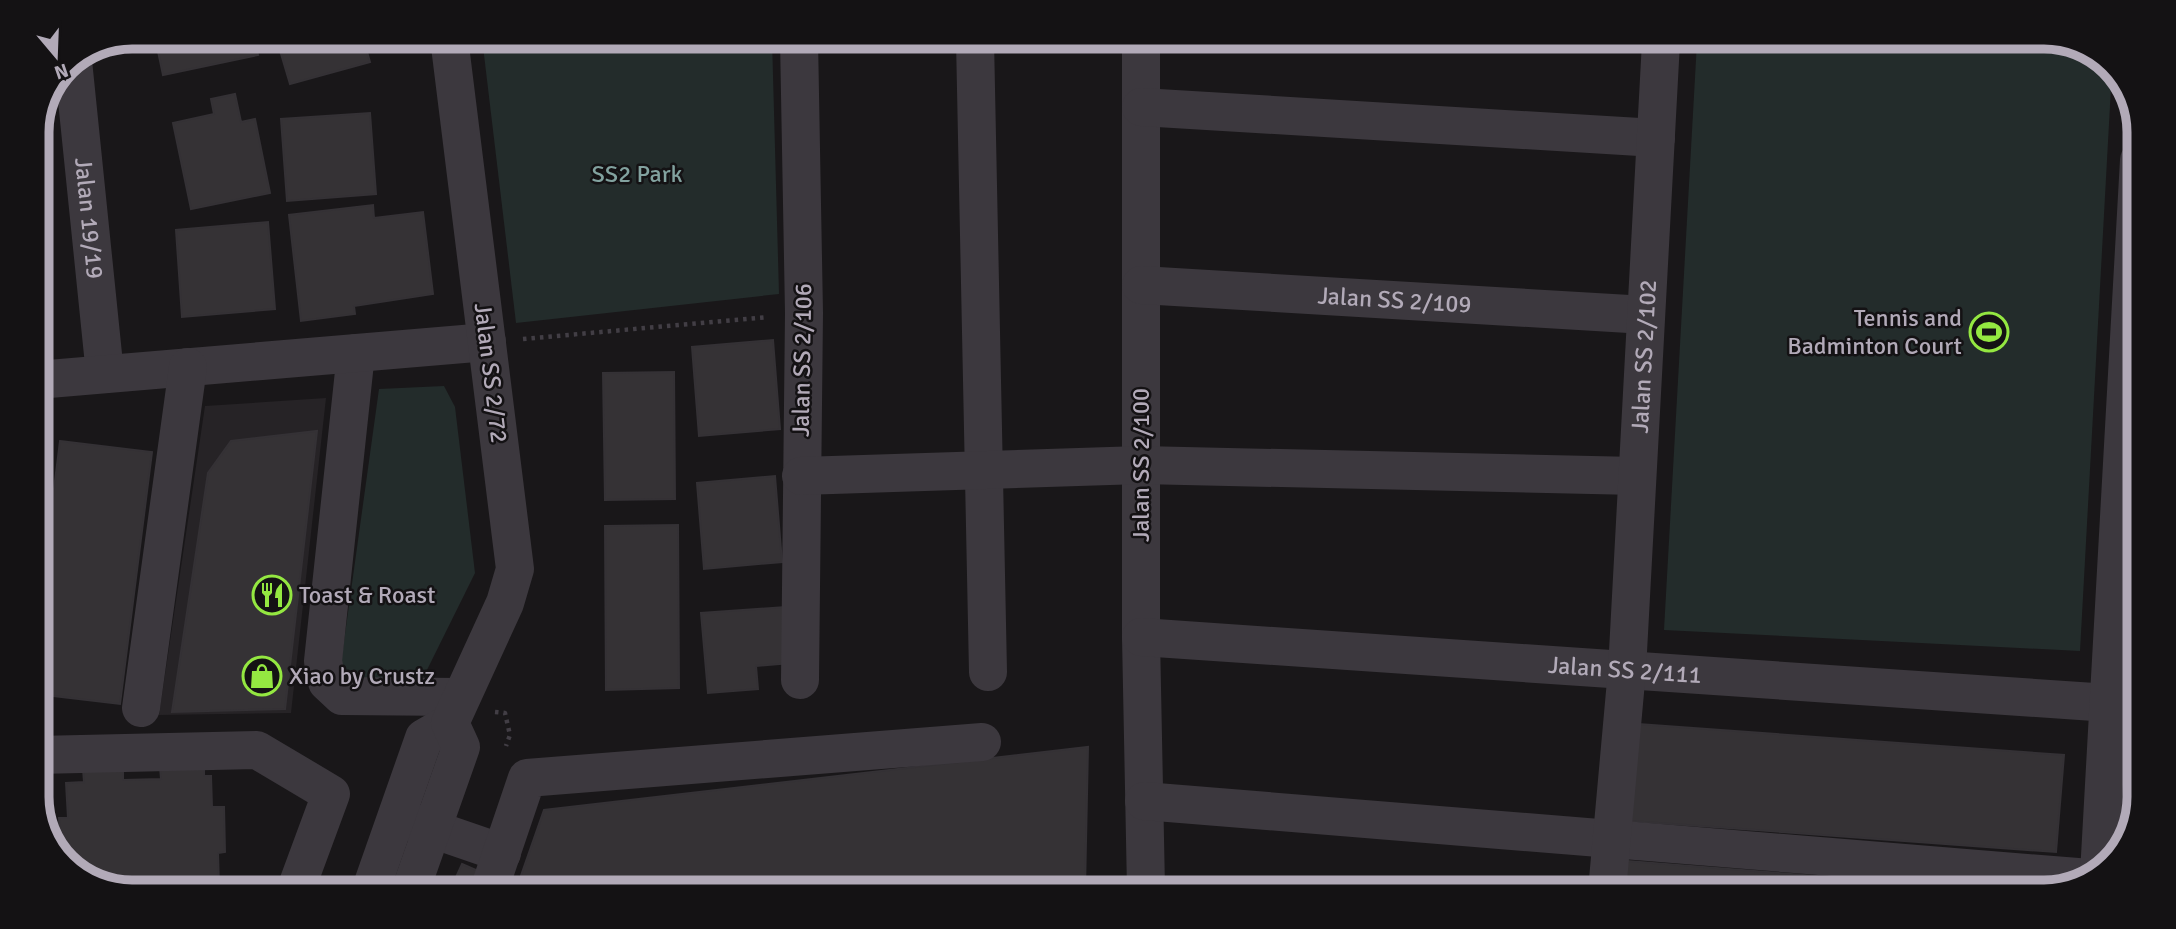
<svg xmlns="http://www.w3.org/2000/svg" width="2176" height="929" font-family="Signika,sans-serif">
<rect width="100%" height="100%" fill="#191719"/>
<polygon fill="#262326" points="326,398 291,713 159,715 205,406"/>
<g fill="#232c2b">
<polygon points="482,38 772,39 779,294 516,323"/>
<polygon points="1697,42 2080,44 2112,69 2080,651 1664,630"/>
<polygon points="444,386 455,407 475,573 422,680 353,681 341,663 379,389"/>
</g>
<g fill="#353235" stroke="#343135" stroke-width="2">
<polygon points="155,37 254,37 258,55 163,75"/>
<polygon points="276,37 363,38 370,62 290,84"/>
<polygon points="235,94 241,122 255,119 270,193 191,209 173,123 214,114 211,99"/>
<polygon points="370,113 376,194 287,201 281,119"/>
<polygon points="37,132 46,218 37,218"/>
<polygon points="373,205 374,218 423,212 433,294 354,306 355,314 301,321 289,215"/>
<polygon points="268,222 275,309 182,317 176,230"/>
<polygon points="773,340 780,429 699,436 692,347"/>
<polygon points="674,372 675,499 605,500 603,373"/>
<polygon points="317,431 285,709 172,712 208,473 231,441"/>
<polygon points="60,441 152,452 120,704 37,694 37,625"/>
<polygon points="775,476 782,562 704,569 697,483"/>
<polygon points="678,525 679,688 606,690 605,526"/>
<polygon points="785,607 790,663 756,666 758,689 708,693 701,613"/>
<polygon points="1638,724 2064,755 2056,852 1631,821"/>
<polygon points="1088,747 1085,889 517,887 544,810"/>
<polygon points="204,766 204,776 211,776 212,807 224,807 225,852 218,853 219,886 96,885 61,858 59,818 68,818 66,783 84,782 83,769 123,767 123,780 161,779 160,767"/>
<polygon points="1627,861 2020,892 1625,891"/>
<polygon points="462,864 483,873 477,887 453,884"/>
</g>
<g fill="none" stroke-linecap="round" stroke-linejoin="round">
<g stroke="#423e45" stroke-width="4.5" stroke-dasharray="3.5 5" stroke-linecap="butt">
<polyline points="523,339 768,317"/>
<polyline points="495,712 505,713 510,735 506,746"/>
</g>
<g stroke="#3c383e" stroke-width="38">
<polyline points="799,39 804,313 800,680"/>
<polyline points="975,40 988,672"/>
<polyline points="1141,40 1141,637 1146,889"/>
<path id="s1" d="M 73,61 L 105,374"/>
<polyline points="1141,107 1656,138"/>
<path id="s2" d="M 1141,285 L 1646,315"/>
<polyline points="356,353 323,661 327,682 342,696 460,697"/>
<polyline points="37,380 487,342"/>
<polyline points="801,476 1141,465 1637,476"/>
<path id="s3" d="M 1141,637 L 2109,703"/>
<polyline points="141,708 188,367"/>
<polyline points="37,755 257,750 331,794 297,886"/>
<polyline points="1144,801 2090,878"/>
<polyline points="409,821 502,853"/>
<polyline points="2099,874 2139,160"/>
<polyline points="372,886 424,738 450,723"/>
<polyline points="412,886 461,747 450,723 505,603 515,569 449,38"/>
<polyline points="490,887 527,778 982,742"/>
<path id="s4" d="M 1607,891 L 1627,670 L 1661,42"/>
</g>
</g>
<defs>
<symbol id="stadium-ring" viewBox="-11 -11 22 22"><circle r="9.5" fill="#141214" stroke="#94e741" stroke-width="1.5"/><path d="M0-5a6.5 5 0 1 0 0 10a6.5 5 0 1 0 0-10ZM-3.5-1.8h7v3.6h-7Z" fill="#94e741"/></symbol>
<symbol id="restaurant-ring" viewBox="-11 -11 22 22"><circle r="9.5" fill="#141214" stroke="#94e741" stroke-width="1.5"/><path d="M-5-6h1v4h1v-4h1v4h1v-4h1v5L-1.5 .5V6h-2V.5L-5-1ZM5-6V6H3V1.5H1.5Q1.5-4 5-6Z" fill="#94e741"/></symbol>
<symbol id="shop-ring" viewBox="-11 -11 22 22"><circle r="9.5" fill="#141214" stroke="#94e741" stroke-width="1.5"/><path d="M-5-2.5h2.3a2.7 3.5 0 0 1 5.4 0H5L5.5 6h-11ZM-1.5-2.5h3a1.5 2.3 0 0 0-3 0Z" fill="#94e741"/></symbol>
</defs>
<g fill-rule="evenodd">
<use href="#stadium-ring" x="1967" y="310" width="44" height="44"/>
<use href="#restaurant-ring" x="250" y="573" width="44" height="44"/>
<use href="#shop-ring" x="240" y="654" width="44" height="44"/>
</g>
<g text-anchor="middle" dominant-baseline="central" stroke-width="5" stroke-linejoin="round" paint-order="stroke">
<g font-size="24" fill="#82a29f" stroke="#141214">
<text x="637" y="174">SS2 Park</text>
</g>
<g font-size="24" fill="#b2aab8" stroke="#141214">
<text stroke="none"><textPath href="#s1" startOffset="158">Jalan 19/19</textPath></text>
<text stroke="none"><textPath href="#s2" startOffset="254">Jalan SS 2/109</textPath></text>
<text stroke="none"><textPath href="#s4" startOffset="536">Jalan SS 2/102</textPath></text>
<text transform="translate(802 360) rotate(-89)">Jalan SS 2/106</text>
<text transform="translate(491 373) rotate(83)">Jalan SS 2/72</text>
<text transform="translate(1141 465) rotate(-90)">Jalan SS 2/100</text>
<text stroke="none"><textPath href="#s3" startOffset="485">Jalan SS 2/111</textPath></text>
</g>
<g font-size="24" fill="#b2aab8" stroke="#141214" text-anchor="start">
<text x="1962" y="318" text-anchor="end">Tennis and<tspan x="1962" dy="28">Badminton Court</tspan></text>
<text x="299" y="595">Toast &amp; Roast</text>
<text x="289" y="676">Xiao by Crustz</text>
</g>
</g>
<path d="M0 0H2176V929H0ZM132 49H2044A83 83 0 0 1 2127 132V797A83 83 0 0 1 2044 880H132A83 83 0 0 1 49 797V132A83 83 0 0 1 132 49Z" fill="#141214" fill-rule="evenodd"/>
<path fill="none" stroke="#b2aab8" stroke-width="9" d="M132 49H2044A83 83 0 0 1 2127 132V797A83 83 0 0 1 2044 880H132A83 83 0 0 1 49 797V132A83 83 0 0 1 132 49Z"/>
<g transform="translate(56 56) rotate(161)" stroke="#141214" stroke-width="5" paint-order="stroke">
<path d="M0-5L12 26L0 18L-12 26Z" fill="#b2aab8"/>
<text y="-10" font-size="19" font-weight="bold" text-anchor="middle" fill="#b2aab8">N</text>
</g>
</svg>
